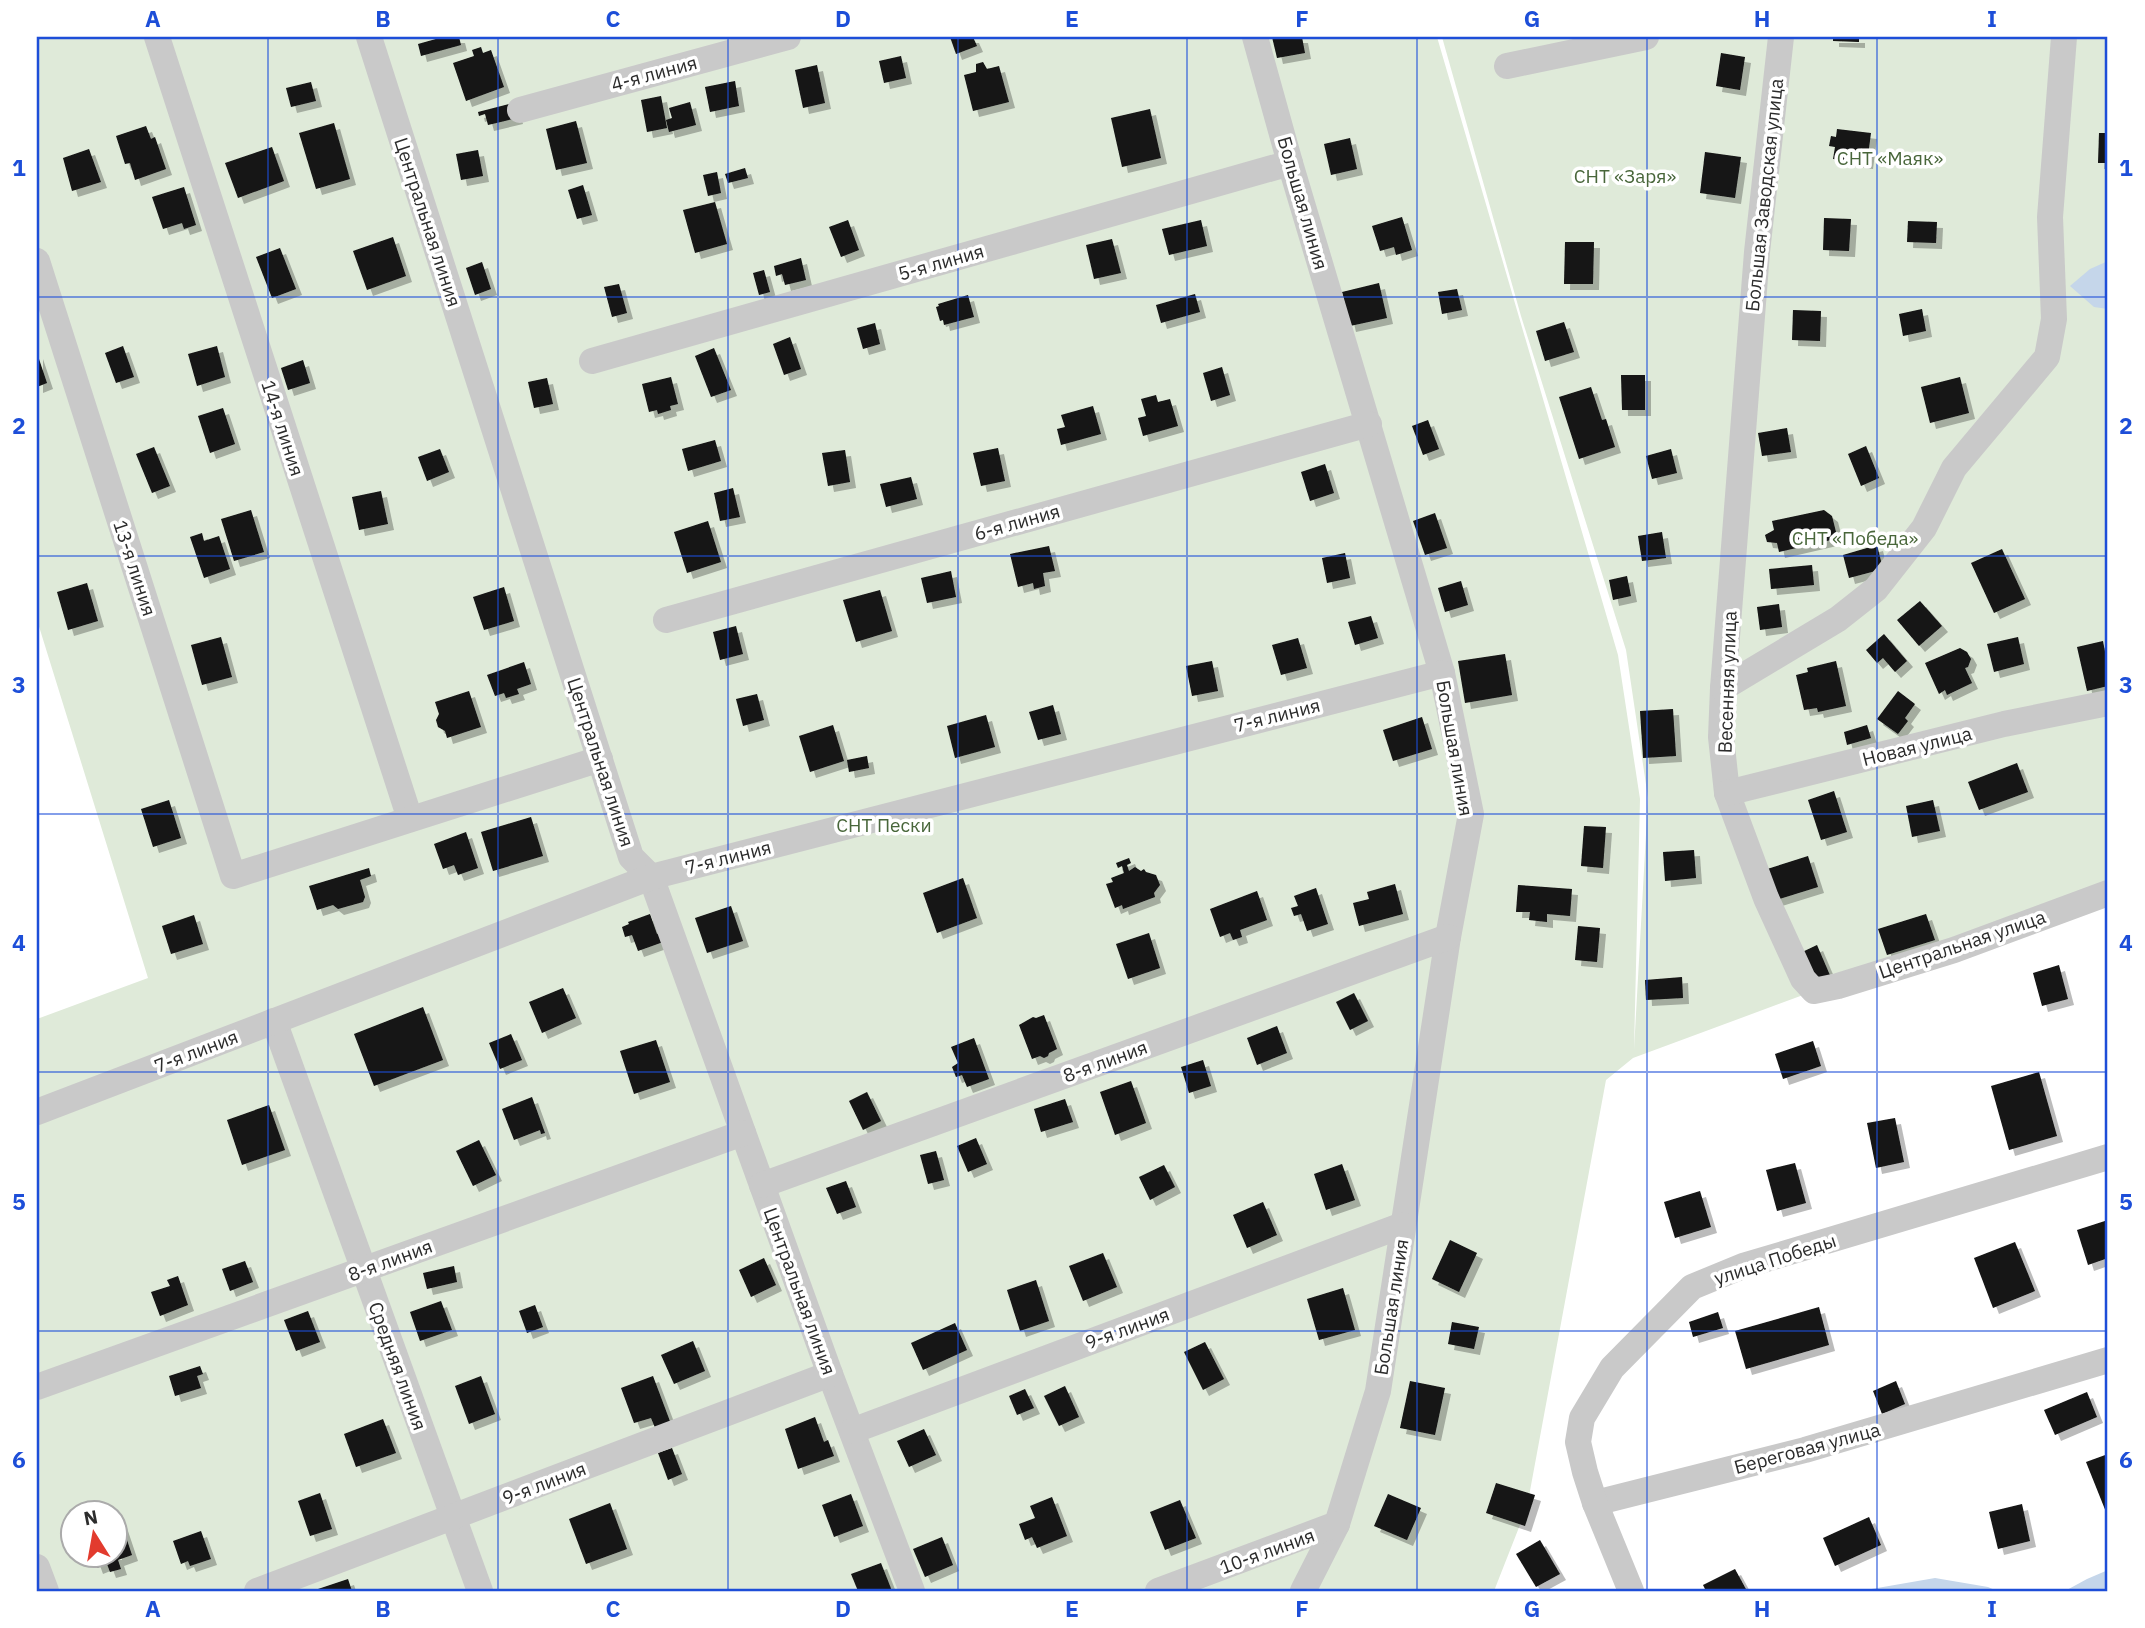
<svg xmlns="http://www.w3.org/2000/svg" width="2145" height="1628" font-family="'IBM Plex Sans',sans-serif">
<defs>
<filter id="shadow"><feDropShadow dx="6" dy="6" stdDeviation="0" flood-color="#0004"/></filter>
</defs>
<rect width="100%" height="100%" fill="#fff"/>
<path fill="#dfead9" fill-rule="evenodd" d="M 37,37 L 1437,37 L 1618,655 L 1640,799 L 1634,1050 L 1648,798 L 1626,650 L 1521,316 L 1442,37 L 2108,37 L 2108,893 L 1814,991 L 1633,1058 L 1606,1080 L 1527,1507 L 1494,1591 L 37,1591 L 37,1019 L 148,978 L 37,620 ZM 74,1512 L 116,1512 L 116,1554 L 74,1554 Z"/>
<g fill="#c5d6ea">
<polygon points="2108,261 2108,309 2094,307 2070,286 2090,269"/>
<polygon points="2108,1570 2108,1591 2065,1591 2087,1579"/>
<polygon points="1935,1578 1988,1587 1997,1591 1860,1591"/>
</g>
<g fill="#131313" filter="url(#shadow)">
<polygon points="443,37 459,37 461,45 421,56 418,44"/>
<polygon points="950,37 973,37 977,46 956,54"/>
<polygon points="1272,37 1302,37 1305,53 1277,58"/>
<polygon points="1833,37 1859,37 1859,42 1833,41"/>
<polygon points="481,47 483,53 491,50 504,87 466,101 453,63 474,56 472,50"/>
<polygon points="1721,53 1745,57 1740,90 1716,86"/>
<polygon points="901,56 906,78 884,83 879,61"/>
<polygon points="983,62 987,69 999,66 1009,102 973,111 964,75 976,72 976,64"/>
<polygon points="817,65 825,103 803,108 795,70"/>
<polygon points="735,81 739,106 710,112 705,87"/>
<polygon points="311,82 316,101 291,107 286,88"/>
<polygon points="661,96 667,128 647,132 641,100"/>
<polygon points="690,102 696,125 669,132 666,120 672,118 669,108"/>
<polygon points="513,103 517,118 488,125 485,114 479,116 478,112"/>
<polygon points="1150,109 1161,158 1122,167 1111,118"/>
<polygon points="576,121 587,163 556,170 546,129"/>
<polygon points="334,123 350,179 316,189 299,133"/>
<polygon points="146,126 151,139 155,137 166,169 135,180 130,163 125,164 116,136"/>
<polygon points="1837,129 1871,133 1867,163 1833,159 1835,147 1829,146 1831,136 1836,137"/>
<polygon points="2099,133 2108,133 2108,163 2098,163"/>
<polygon points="1350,138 1357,169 1331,175 1324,144"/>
<polygon points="272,147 284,181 238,198 225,163"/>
<polygon points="89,149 101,182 72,191 63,158"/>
<polygon points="478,150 483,176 461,180 456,154"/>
<polygon points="1705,152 1741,157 1735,198 1700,193"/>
<polygon points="745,168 748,178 728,183 725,174"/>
<polygon points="717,172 721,193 708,196 703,175"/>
<polygon points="583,185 592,215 577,219 568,190"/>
<polygon points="184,187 196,225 184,229 182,223 163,229 152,197"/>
<polygon points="715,202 727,244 695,253 683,210"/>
<polygon points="1402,217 1412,250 1396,255 1394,247 1380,251 1372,226"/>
<polygon points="1824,218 1851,219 1849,251 1823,250"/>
<polygon points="848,220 859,250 841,257 829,227"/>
<polygon points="1201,220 1207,246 1169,255 1162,229"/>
<polygon points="1908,221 1937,222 1936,243 1907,242"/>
<polygon points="393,237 406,276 367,290 353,251"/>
<polygon points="1112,239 1121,273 1094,279 1086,245"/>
<polygon points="1565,242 1594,242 1593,284 1564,284"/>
<polygon points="280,248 296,289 272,298 256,257"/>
<polygon points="801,258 806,280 785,285 782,274 776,276 774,266"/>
<polygon points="482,262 491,289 475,295 466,268"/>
<polygon points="764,270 770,292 759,295 753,273"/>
<polygon points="1379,283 1387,318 1350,326 1342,292"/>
<polygon points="619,284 627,313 612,317 604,287"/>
<polygon points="1457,289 1462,310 1442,314 1438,292"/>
<polygon points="1195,294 1200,312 1161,323 1156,305"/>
<polygon points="968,295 974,317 944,325 943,320 940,321 936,307 939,306 938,304"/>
<polygon points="1922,309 1926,331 1903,336 1899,314"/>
<polygon points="1793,310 1821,311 1820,341 1792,340"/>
<polygon points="1564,322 1574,352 1545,361 1536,331"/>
<polygon points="875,323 880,344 863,349 857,328"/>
<polygon points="790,337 801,369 784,375 773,344"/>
<polygon points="123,346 134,377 116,383 105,353"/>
<polygon points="217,346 225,377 197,386 188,354"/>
<polygon points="714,348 731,390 711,397 695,356"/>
<polygon points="37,353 47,383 37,387"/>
<polygon points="303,360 310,383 288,390 281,368"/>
<polygon points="1222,367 1230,395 1211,401 1203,373"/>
<polygon points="1621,375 1645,375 1645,410 1622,410"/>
<polygon points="671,377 678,404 670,406 671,410 658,414 657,410 649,412 642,384"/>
<polygon points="1960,377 1969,413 1930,423 1921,387"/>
<polygon points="547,378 553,404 534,408 528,382"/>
<polygon points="1591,387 1602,420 1606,419 1615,447 1579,459 1559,397"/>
<polygon points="1156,395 1158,402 1170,399 1178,426 1143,436 1138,418 1146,416 1141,399"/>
<polygon points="1093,406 1101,434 1061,445 1057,429 1065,427 1061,415"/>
<polygon points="223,408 235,444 210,453 198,416"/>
<polygon points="1428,420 1439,449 1423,455 1412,426"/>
<polygon points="1787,428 1791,452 1762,456 1758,433"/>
<polygon points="715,440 721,461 688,471 682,449"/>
<polygon points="1866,446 1879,478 1861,486 1848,454"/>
<polygon points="154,447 170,486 152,493 136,454"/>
<polygon points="998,448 1005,481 981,486 973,453"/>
<polygon points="440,449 449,472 427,481 418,457"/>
<polygon points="1671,449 1677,473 1652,479 1646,456"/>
<polygon points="845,450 850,482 828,486 822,453"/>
<polygon points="1325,464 1334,493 1310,501 1301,472"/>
<polygon points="911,477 917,499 886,507 880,484"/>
<polygon points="733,488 740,517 720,521 714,493"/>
<polygon points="381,491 388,524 359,530 352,497"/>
<polygon points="251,510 264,552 234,561 221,519"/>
<polygon points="1824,510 1832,516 1836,532 1831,540 1779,552 1777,543 1767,542 1765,535 1774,530 1772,521"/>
<polygon points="1435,513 1447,548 1425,555 1413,521"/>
<polygon points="708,521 721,562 687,573 674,532"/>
<polygon points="1662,532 1666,558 1642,561 1638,536"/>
<polygon points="202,533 204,541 219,536 230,569 204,578 190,537"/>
<polygon points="1877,545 1883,569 1849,578 1843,555"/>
<polygon points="1049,546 1055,571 1043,573 1045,586 1034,589 1033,583 1018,587 1010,554"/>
<polygon points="2002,549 2025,599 1994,613 1971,563"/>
<polygon points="1345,553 1350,578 1327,583 1322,558"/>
<polygon points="1812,565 1814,585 1771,589 1769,569"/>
<polygon points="951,571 956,597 927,603 921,578"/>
<polygon points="1627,576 1631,596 1613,600 1609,580"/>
<polygon points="1461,581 1468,605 1445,612 1438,588"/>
<polygon points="87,583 98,621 68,630 57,592"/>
<polygon points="504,587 514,621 484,630 473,597"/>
<polygon points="880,590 892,631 856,642 843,600"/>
<polygon points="1920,601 1942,626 1919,646 1897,620"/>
<polygon points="1779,604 1782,627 1760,630 1757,607"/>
<polygon points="1371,616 1378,638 1355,645 1348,622"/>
<polygon points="736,626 743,654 720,660 713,632"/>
<polygon points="1884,634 1907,661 1895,672 1883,658 1877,663 1866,650"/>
<polygon points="221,637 232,677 202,685 191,645"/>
<polygon points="2018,637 2024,664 1994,672 1987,644"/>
<polygon points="1298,638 1307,668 1281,675 1272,645"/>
<polygon points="2103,641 2108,668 2108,686 2087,691 2077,647"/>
<polygon points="1960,648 1967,652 1971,659 1968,667 1965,668 1972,683 1947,695 1945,690 1939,694 1925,663"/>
<polygon points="1505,654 1512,695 1465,703 1458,661"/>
<polygon points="1212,661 1218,691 1192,696 1186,666"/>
<polygon points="1836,661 1846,706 1818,712 1817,708 1804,710 1796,675 1808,672 1807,668"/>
<polygon points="524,662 531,684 517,689 519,694 506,698 504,693 495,696 487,675"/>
<polygon points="469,691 481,727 447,738 445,731 438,727 436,720 439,714 435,702"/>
<polygon points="1898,691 1915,704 1905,718 1908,721 1898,734 1877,719"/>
<polygon points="757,694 764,720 743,726 736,699"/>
<polygon points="1053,705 1061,734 1038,740 1029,712"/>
<polygon points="1673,709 1676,756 1643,758 1640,711"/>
<polygon points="986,715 995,747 955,758 947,726"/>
<polygon points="1422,717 1432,749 1393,761 1383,730"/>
<polygon points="833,725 844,761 810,772 799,736"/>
<polygon points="1867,725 1871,738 1847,745 1844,732"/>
<polygon points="867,756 869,768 849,772 847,760"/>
<polygon points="2017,763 2028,792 1979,810 1968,782"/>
<polygon points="1834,791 1847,832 1821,840 1808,800"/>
<polygon points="169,800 181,838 153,847 141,809"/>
<polygon points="1933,800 1940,831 1912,837 1906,806"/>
<polygon points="531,817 543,856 493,871 481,832"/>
<polygon points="1584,826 1606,827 1603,868 1581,866"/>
<polygon points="466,832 478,868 458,875 454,865 443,869 434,844"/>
<polygon points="1694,850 1696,878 1665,881 1663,852"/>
<polygon points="1808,856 1818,887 1773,901 1764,870"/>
<polygon points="1129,858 1131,863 1127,865 1129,871 1135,867 1141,871 1144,869 1146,872 1156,875 1160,885 1154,893 1155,897 1123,909 1122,905 1115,908 1106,884 1113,882 1111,878 1124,873 1122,866 1118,868 1116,863"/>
<polygon points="369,868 371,876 360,880 365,897 363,902 338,909 333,905 317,910 309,886"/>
<polygon points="963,878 977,918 937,933 923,893"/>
<polygon points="1395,884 1403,914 1359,926 1353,903 1369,899 1367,892"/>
<polygon points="1518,885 1572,889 1570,916 1547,914 1547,922 1529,920 1530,912 1516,912"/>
<polygon points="1316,888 1328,924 1307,931 1301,914 1294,916 1291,908 1298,906 1294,896"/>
<polygon points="1257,891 1267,920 1240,930 1242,937 1233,940 1230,933 1220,937 1210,909"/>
<polygon points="731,906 743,941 707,953 695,918"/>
<polygon points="650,914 657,934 663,932 666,941 638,951 632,935 625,937 622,927 629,924 628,922"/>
<polygon points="1926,914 1935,940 1887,955 1878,929"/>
<polygon points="194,915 203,944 171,954 162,926"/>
<polygon points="1578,926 1600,928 1597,962 1575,960"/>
<polygon points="1149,933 1160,968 1128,979 1116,944"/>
<polygon points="1817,945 1832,980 1813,988 1798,954"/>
<polygon points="2059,965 2068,999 2042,1006 2033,973"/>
<polygon points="1682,977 1683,998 1646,1000 1645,980"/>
<polygon points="563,988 576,1018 542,1033 529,1002"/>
<polygon points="1354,993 1368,1021 1350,1030 1336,1002"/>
<polygon points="423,1007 443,1060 374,1086 354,1034"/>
<polygon points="1044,1015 1057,1049 1049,1053 1048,1056 1044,1058 1040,1056 1032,1059 1019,1025 1033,1017 1036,1018"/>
<polygon points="1277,1026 1287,1053 1257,1065 1247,1038"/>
<polygon points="511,1034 522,1060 500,1069 489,1043"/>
<polygon points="974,1038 989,1079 967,1087 962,1075 956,1077 952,1067 958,1063 951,1047"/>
<polygon points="656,1040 670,1082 634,1094 620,1051"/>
<polygon points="1813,1041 1821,1066 1783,1079 1775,1054"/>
<polygon points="1203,1060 1211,1086 1189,1093 1181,1067"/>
<polygon points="2039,1072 2057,1136 2009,1150 1991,1086"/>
<polygon points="1131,1081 1146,1123 1115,1135 1100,1092"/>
<polygon points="867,1092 881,1121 863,1130 849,1101"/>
<polygon points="532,1097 545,1133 541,1134 540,1130 514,1140 502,1109"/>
<polygon points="1065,1099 1073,1122 1041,1132 1034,1109"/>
<polygon points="269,1105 285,1150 242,1165 227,1120"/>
<polygon points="1895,1118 1904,1162 1876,1168 1867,1123"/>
<polygon points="976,1138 987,1164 968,1172 957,1146"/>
<polygon points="479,1140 496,1175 473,1186 456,1151"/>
<polygon points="936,1151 944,1180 928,1184 920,1155"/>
<polygon points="1795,1163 1806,1203 1777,1211 1766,1170"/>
<polygon points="1342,1164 1355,1200 1326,1210 1314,1174"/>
<polygon points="1164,1165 1175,1187 1150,1200 1139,1177"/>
<polygon points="846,1181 856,1207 837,1214 826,1188"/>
<polygon points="1700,1191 1711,1227 1675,1238 1664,1202"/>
<polygon points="1263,1202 1277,1235 1247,1248 1233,1215"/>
<polygon points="2108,1220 2108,1258 2088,1265 2077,1230"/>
<polygon points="1450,1240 1477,1253 1459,1292 1432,1279"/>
<polygon points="2015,1242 2035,1291 1993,1308 1974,1258"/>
<polygon points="1103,1253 1117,1287 1083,1301 1069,1266"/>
<polygon points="764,1258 776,1285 751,1297 739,1270"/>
<polygon points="245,1261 253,1282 230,1291 222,1269"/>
<polygon points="454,1266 457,1282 427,1289 423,1273"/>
<polygon points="178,1276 188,1305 160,1316 151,1292 170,1286 167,1280"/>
<polygon points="1036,1280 1049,1321 1020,1331 1007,1290"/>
<polygon points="1343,1288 1355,1330 1319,1340 1307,1299"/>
<polygon points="441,1301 452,1330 420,1341 410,1312"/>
<polygon points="535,1305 543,1327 527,1333 519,1311"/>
<polygon points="1819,1307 1829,1345 1746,1369 1735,1331"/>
<polygon points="308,1311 320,1342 296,1351 284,1320"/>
<polygon points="1718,1312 1723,1328 1693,1337 1689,1322"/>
<polygon points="1452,1322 1479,1327 1474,1349 1448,1344"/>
<polygon points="955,1323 967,1350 923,1370 911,1343"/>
<polygon points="693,1341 705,1371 674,1384 661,1355"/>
<polygon points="1205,1342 1224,1379 1203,1390 1184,1352"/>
<polygon points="200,1366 203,1374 197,1376 201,1388 175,1396 169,1376"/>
<polygon points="481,1376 495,1414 469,1424 455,1386"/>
<polygon points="653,1376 671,1424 656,1430 651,1418 634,1423 621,1388"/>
<polygon points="1410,1381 1445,1388 1435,1435 1400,1428"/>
<polygon points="1896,1381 1905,1404 1882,1414 1873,1391"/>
<polygon points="1065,1386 1079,1417 1059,1426 1044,1396"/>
<polygon points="1025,1389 1034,1408 1017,1415 1009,1396"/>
<polygon points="2087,1392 2097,1417 2055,1435 2044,1410"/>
<polygon points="815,1417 824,1442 828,1440 834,1456 798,1469 785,1429"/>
<polygon points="383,1419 396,1453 356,1467 344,1434"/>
<polygon points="924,1429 936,1455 909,1467 897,1441"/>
<polygon points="672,1448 682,1474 668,1480 658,1453"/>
<polygon points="2108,1454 2108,1511 2106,1512 2086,1462"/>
<polygon points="1496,1483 1535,1495 1525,1526 1486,1513"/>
<polygon points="320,1493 332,1529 310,1536 298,1501"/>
<polygon points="851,1494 863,1526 834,1537 822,1505"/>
<polygon points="1388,1494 1421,1508 1407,1540 1374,1526"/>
<polygon points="1052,1497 1067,1536 1037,1548 1032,1537 1025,1540 1019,1524 1035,1518 1030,1506"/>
<polygon points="1180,1500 1196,1538 1165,1550 1150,1512"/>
<polygon points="610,1503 627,1549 586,1564 569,1519"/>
<polygon points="2022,1504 2030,1541 1998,1549 1989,1512"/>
<polygon points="1869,1517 1881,1545 1835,1566 1823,1538"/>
<polygon points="120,1519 132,1555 118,1560 121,1569 110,1572 107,1564 97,1568 92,1554 116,1554 116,1521"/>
<polygon points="201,1531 211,1559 190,1566 188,1561 181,1564 173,1541"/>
<polygon points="942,1537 953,1565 925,1577 913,1549"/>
<polygon points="1540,1540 1560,1574 1536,1587 1516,1554"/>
<polygon points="881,1563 892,1591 858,1591 851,1574"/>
<polygon points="1735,1569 1747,1591 1706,1591 1703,1585"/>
<polygon points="348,1579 352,1591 312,1591"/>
</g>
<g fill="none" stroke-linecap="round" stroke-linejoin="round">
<g stroke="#c9c9c9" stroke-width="26">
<polyline points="157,37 410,819"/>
<polyline points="369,37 631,857 651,877 830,1374 912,1591"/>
<polyline points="1255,37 1290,163 1442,673 1471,814 1448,937 1378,1391 1337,1524 1303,1591"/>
<polyline points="1781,37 1757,252 1723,688 1721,737 1727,793 1766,898 1803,979 1814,991 1838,986 1954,950 2108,893"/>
<polyline points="1507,66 1646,37"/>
<polyline points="520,110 788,37"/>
<polyline points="37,261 233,876 600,759"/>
<polyline points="592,361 1290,163"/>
<polyline points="666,620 1369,424"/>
<polyline points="1723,688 1838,619 1876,589 1924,528 1954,468 2047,357 2054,319 2050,217 2064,37"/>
<polyline points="1727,793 2004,724 2108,703"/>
<polyline points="274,1021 480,1591"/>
<polyline points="37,1112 651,877 1442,673"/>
<polyline points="762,1185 1448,937"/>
<polyline points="37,1387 743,1133"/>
<polyline points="852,1431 1403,1225"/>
<polyline points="1595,1503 1805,1450 2108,1360"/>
<polyline points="37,1567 46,1591"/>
<polyline points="257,1591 830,1374"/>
<polyline points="1158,1591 1337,1524"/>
<polyline points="1631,1591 1595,1503 1585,1472 1578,1442 1582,1418 1612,1368 1692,1287 1743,1266 2108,1157"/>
</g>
</g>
<path fill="none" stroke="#1d4ed8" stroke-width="2" stroke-opacity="0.55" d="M 268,37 L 268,1591M 498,37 L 498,1591M 728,37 L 728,1591M 958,37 L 958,1591M 1187,37 L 1187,1591M 1417,37 L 1417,1591M 1647,37 L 1647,1591M 1877,37 L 1877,1591M 37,297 L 2108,297M 37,556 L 2108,556M 37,814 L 2108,814M 37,1072 L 2108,1072M 37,1331 L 2108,1331"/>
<g text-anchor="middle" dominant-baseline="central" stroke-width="7" stroke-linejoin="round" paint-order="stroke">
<g font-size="19" fill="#2c2c2c" stroke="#fff">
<text transform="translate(654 73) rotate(-15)">4-я линия</text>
<text transform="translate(1764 195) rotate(-84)">Большая Заводская улица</text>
<text transform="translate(1303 203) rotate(74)">Большая линия</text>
<text transform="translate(428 222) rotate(72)">Центральная линия</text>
<text transform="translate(941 262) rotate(-16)">5-я линия</text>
<text transform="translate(283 428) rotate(72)">14-я линия</text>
<text transform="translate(1017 522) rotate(-16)">6-я линия</text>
<text transform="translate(135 568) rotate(72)">13-я линия</text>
<text transform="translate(1727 682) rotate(-88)">Весенняя улица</text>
<text transform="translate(1277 715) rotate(-14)">7-я линия</text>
<text transform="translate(1917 746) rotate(-14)">Новая улица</text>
<text transform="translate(1455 748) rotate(80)">Большая линия</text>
<text transform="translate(601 762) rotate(72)">Центральная линия</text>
<text transform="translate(728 857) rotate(-14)">7-я линия</text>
<text transform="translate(1962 944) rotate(-19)">Центральная улица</text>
<text transform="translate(196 1051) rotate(-21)">7-я линия</text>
<text transform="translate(1105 1061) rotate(-20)">8-я линия</text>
<text transform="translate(1775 1259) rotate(-18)">улица Победы</text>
<text transform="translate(390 1260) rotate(-20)">8-я линия</text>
<text transform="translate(800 1291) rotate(70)">Центральная линия</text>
<text transform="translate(1391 1307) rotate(-81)">Большая линия</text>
<text transform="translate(1127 1328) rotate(-20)">9-я линия</text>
<text transform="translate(398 1366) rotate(70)">Средняя линия</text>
<text transform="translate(1807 1448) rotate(-15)">Береговая улица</text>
<text transform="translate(544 1483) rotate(-21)">9-я линия</text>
<text transform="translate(1267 1551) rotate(-20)">10-я линия</text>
</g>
<g font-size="19" fill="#48663a" stroke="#fff">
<text x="1890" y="158">СНТ «Маяк»</text>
<text x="1625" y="176">СНТ «Заря»</text>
<text x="1855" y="538">СНТ «Победа»</text>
<text x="884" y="825">СНТ Пески</text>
</g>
</g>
<rect width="2145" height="1628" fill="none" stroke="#ffffff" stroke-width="77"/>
<g transform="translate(94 1534) rotate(349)"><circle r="33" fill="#ffffff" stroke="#ababab" stroke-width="2"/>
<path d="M0-5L12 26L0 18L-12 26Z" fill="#e23b2e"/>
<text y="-10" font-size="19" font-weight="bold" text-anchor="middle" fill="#2c2c2c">N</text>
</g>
<rect x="38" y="38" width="2068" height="1552" fill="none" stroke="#1d4ed8" stroke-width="2.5"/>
<g font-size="23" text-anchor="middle" font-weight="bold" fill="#1d4ed8">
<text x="153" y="27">A</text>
<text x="383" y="27">B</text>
<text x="613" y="27">C</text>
<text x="843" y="27">D</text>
<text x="1072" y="27">E</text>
<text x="1302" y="27">F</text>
<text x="1532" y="27">G</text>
<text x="1762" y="27">H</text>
<text x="1992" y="27">I</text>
<text x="19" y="176">1</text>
<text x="2126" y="176">1</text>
<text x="19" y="434">2</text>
<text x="2126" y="434">2</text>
<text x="19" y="693">3</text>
<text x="2126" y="693">3</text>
<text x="19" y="951">4</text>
<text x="2126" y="951">4</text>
<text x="19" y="1210">5</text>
<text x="2126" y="1210">5</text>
<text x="19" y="1468">6</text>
<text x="2126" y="1468">6</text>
<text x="153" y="1617">A</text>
<text x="383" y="1617">B</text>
<text x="613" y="1617">C</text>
<text x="843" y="1617">D</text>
<text x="1072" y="1617">E</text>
<text x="1302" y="1617">F</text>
<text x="1532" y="1617">G</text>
<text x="1762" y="1617">H</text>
<text x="1992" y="1617">I</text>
</g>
</svg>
